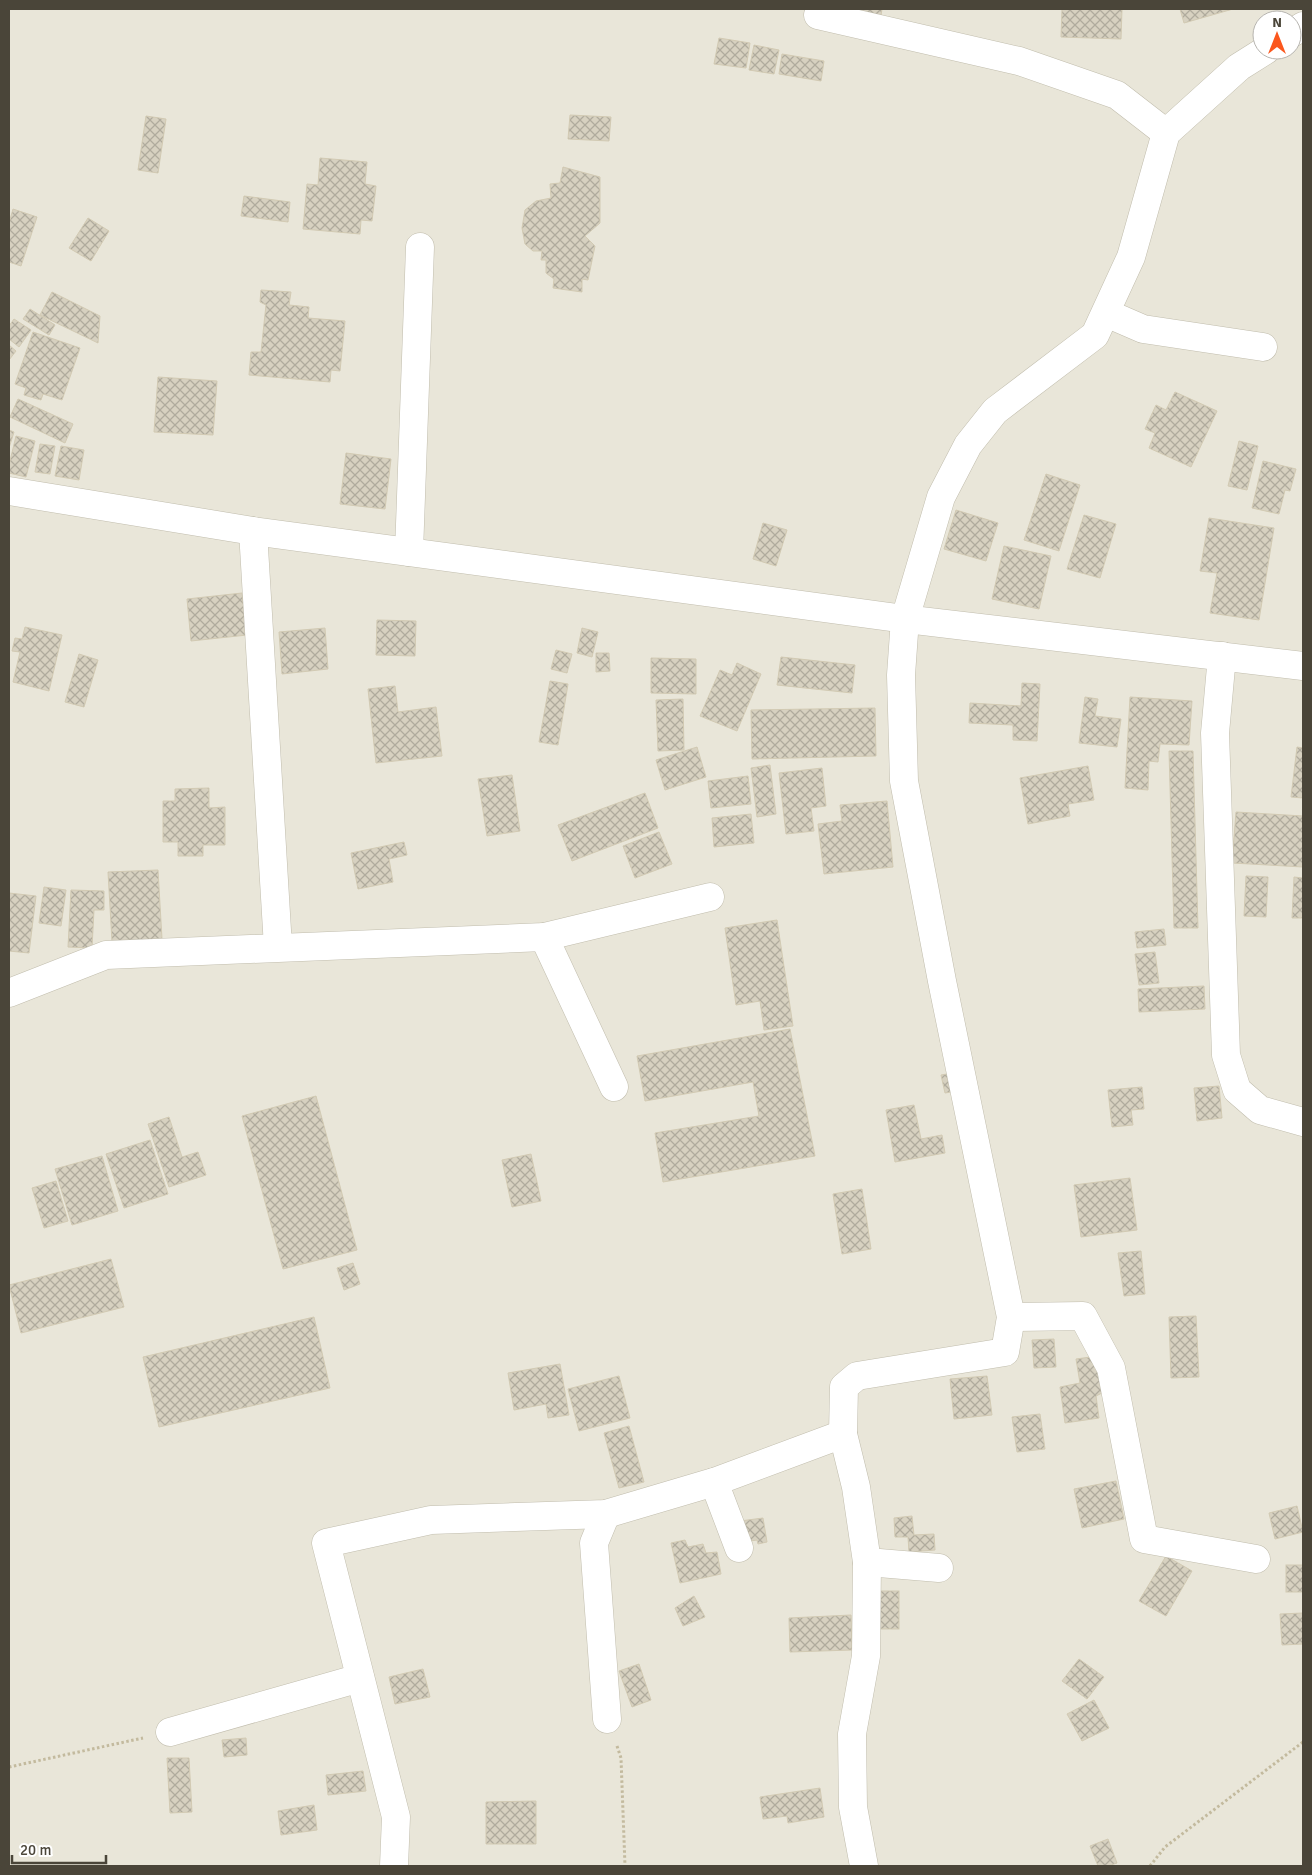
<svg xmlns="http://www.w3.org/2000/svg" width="1312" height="1875" font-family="Signika,sans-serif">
<defs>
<pattern id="building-cross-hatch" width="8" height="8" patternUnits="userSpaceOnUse" patternTransform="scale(1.25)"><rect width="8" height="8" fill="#d7d1c0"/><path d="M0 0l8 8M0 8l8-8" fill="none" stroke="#b0ab9d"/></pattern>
</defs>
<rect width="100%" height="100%" fill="#f6f4eb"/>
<path fill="#e9e6d9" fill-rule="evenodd" d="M 9,9 L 1303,9 L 1303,1866 L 9,1866 ZM 1262,20 L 1292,20 L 1292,50 L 1262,50 Z"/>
<g fill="url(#building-cross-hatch)" stroke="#d2cab3">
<polygon points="845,9 882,9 880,22"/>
<polygon points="1062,9 1122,9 1121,39 1061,37"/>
<polygon points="1180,9 1233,9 1184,23"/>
<polygon points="719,38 750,43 746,68 714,64"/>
<polygon points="754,45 779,50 774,74 749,70"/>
<polygon points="782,54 824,61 821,81 779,74"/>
<polygon points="570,115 611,117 609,141 568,139"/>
<polygon points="146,116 166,119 158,173 138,170"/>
<polygon points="320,158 367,162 365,184 376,186 372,221 361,220 360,234 303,229 307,184 318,185"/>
<polygon points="563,167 600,177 600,223 585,236 595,246 588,280 582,279 582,292 553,288 554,279 546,273 546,260 541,260 542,251 533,251 525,244 522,228 525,210 536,201 551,198 550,184 560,183"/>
<polygon points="244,196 290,202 288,222 241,216"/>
<polygon points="13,209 37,217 21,266 9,262 9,223"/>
<polygon points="88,218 109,231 91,261 69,248"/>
<polygon points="261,290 291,292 289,305 309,307 308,318 345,321 340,371 331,370 330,382 249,375 251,352 261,352 266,305 260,302"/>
<polygon points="52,292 100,316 98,343 40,315"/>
<polygon points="30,309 55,325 49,335 23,319"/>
<polygon points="14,319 31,330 19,347 9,339 9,326"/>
<polygon points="33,332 80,348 62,400 43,394 41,400 24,395 26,388 15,384"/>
<polygon points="9,345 16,351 9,360"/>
<polygon points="158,377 217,381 213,435 154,432"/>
<polygon points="1175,392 1217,411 1191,467 1149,448 1155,433 1145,429 1156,405 1166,410"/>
<polygon points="18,399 73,424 65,443 10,417"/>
<polygon points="9,430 14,432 9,448"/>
<polygon points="16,436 35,441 26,477 9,473 9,465"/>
<polygon points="1239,441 1258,446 1247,490 1228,486"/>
<polygon points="40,444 55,446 50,474 35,472"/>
<polygon points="61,446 84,450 79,480 55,476"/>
<polygon points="346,453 391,459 385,509 340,504"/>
<polygon points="1263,461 1296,469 1290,491 1285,490 1279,514 1252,508"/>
<polygon points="1046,474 1080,485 1059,551 1024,540"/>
<polygon points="956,510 998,523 986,561 944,549"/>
<polygon points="1084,515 1116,524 1100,578 1067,569"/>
<polygon points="1209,518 1274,528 1259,620 1210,613 1217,573 1200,571"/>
<polygon points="763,523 787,530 776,566 753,559"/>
<polygon points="1004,546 1051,556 1039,609 992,599"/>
<polygon points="242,593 247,635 191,641 187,599"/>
<polygon points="377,620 416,621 415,656 376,655"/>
<polygon points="25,627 62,635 49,691 13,682 20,652 12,651 15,638 22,639"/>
<polygon points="325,628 328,669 282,674 279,632"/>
<polygon points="582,628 598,632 592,657 577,653"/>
<polygon points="556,650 572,654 567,673 551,669"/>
<polygon points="596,653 609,653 610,671 596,672"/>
<polygon points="79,654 98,660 84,707 65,702"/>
<polygon points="781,657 855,665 852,693 777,685"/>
<polygon points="651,658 696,659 696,694 651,693"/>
<polygon points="737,663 761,674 737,731 700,716 720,670 732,675"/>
<polygon points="550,681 568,684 558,745 539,742"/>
<polygon points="1022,683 1040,684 1037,741 1013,740 1013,725 969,723 970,703 1021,706"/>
<polygon points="395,686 398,712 436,707 442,756 376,763 368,689"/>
<polygon points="1085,697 1098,699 1095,716 1121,719 1117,747 1079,743"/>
<polygon points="1130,697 1192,701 1189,745 1160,744 1158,762 1149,761 1148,790 1125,788"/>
<polygon points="683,699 684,750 658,751 656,700"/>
<polygon points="875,708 876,756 752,759 751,710"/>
<polygon points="697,747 706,777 665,790 656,760"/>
<polygon points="1297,747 1303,748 1303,798 1291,797"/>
<polygon points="1169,751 1193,751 1198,928 1174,928"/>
<polygon points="770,765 776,814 757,817 751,768"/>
<polygon points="1088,766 1094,800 1068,804 1070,816 1028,824 1020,778"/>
<polygon points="822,768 826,806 811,808 814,831 786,834 779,773"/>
<polygon points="512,775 520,831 487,836 478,779"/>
<polygon points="748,776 751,804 711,808 708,781"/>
<polygon points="209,788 209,808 225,807 225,845 203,845 203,856 178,856 178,842 163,842 163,801 175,801 175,789"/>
<polygon points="645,793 658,828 572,861 558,825"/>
<polygon points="887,801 893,867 824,874 818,824 842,821 840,805"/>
<polygon points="1236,812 1303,816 1303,867 1232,863"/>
<polygon points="751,814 754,843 714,847 712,818"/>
<polygon points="659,832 672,864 635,878 623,846"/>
<polygon points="404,842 407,855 389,859 393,882 358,889 351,853"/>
<polygon points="158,870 162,939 112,942 108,872"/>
<polygon points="1246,876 1268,877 1266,917 1244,916"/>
<polygon points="1294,877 1303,878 1303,918 1292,918"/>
<polygon points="44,887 66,890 61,926 39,923"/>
<polygon points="71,890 104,891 104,910 94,910 92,948 68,947"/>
<polygon points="9,893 36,896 29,953 9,951"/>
<polygon points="777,920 793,1026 764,1030 760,1001 736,1005 725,928"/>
<polygon points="1164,929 1166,945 1137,948 1135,932"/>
<polygon points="1155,952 1159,983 1139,985 1135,954"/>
<polygon points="1204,986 1205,1009 1139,1012 1138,989"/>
<polygon points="790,1029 815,1156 663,1182 655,1133 759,1116 753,1082 645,1101 637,1056"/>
<polygon points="953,1073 957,1091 945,1093 941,1075"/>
<polygon points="1219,1086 1222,1118 1197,1121 1194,1088"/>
<polygon points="1142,1087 1144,1109 1131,1110 1133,1125 1112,1127 1108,1090"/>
<polygon points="316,1096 357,1250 283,1269 242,1116"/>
<polygon points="914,1105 921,1139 942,1135 945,1153 895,1162 886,1110"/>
<polygon points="169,1117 182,1157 198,1152 206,1175 169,1187 148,1124"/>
<polygon points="150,1140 168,1194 124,1208 106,1154"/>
<polygon points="531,1154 541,1201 512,1207 502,1160"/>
<polygon points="102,1156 118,1211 72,1225 55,1169"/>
<polygon points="1130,1178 1137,1230 1081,1237 1074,1185"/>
<polygon points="56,1181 68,1221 44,1228 32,1188"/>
<polygon points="862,1189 871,1249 842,1254 833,1194"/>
<polygon points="1141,1251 1145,1294 1124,1296 1118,1253"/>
<polygon points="111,1259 124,1307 21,1333 9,1285"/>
<polygon points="353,1263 360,1284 344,1290 337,1268"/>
<polygon points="1196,1316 1199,1377 1171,1378 1169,1317"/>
<polygon points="314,1317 330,1388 159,1427 143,1357"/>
<polygon points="1054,1339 1056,1367 1034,1368 1032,1340"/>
<polygon points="1098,1356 1104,1392 1096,1396 1099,1418 1065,1423 1060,1387 1080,1383 1076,1359"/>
<polygon points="560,1364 569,1415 548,1418 546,1404 514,1410 508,1373"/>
<polygon points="619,1376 630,1418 579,1431 568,1389"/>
<polygon points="987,1376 992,1415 954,1419 950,1379"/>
<polygon points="1040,1414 1045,1449 1017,1452 1012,1417"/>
<polygon points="629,1426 644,1482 619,1488 604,1433"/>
<polygon points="1116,1481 1124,1519 1082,1528 1074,1489"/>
<polygon points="1297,1506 1303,1532 1275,1539 1269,1513"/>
<polygon points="912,1516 914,1535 934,1534 935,1550 909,1552 908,1537 895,1537 894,1518"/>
<polygon points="763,1518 767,1542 758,1544 757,1540 744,1542 740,1521"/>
<polygon points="685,1540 688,1547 703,1544 706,1553 717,1552 721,1574 680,1583 671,1543"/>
<polygon points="1166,1556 1192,1571 1166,1616 1139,1601"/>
<rect x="1286" y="1565" width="17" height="27"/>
<rect x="879" y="1591" width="20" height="38"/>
<polygon points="694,1596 705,1617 683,1626 675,1608"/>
<polygon points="1303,1613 1303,1644 1282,1645 1280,1614"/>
<polygon points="851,1615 852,1650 790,1652 789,1618"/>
<polygon points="1079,1659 1104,1677 1087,1699 1062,1681"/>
<polygon points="639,1664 651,1700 632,1707 619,1671"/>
<polygon points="423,1669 430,1697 395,1704 389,1677"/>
<polygon points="1094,1700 1109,1728 1082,1741 1067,1714"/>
<polygon points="246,1738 247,1755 224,1757 222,1740"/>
<polygon points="167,1758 189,1758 192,1812 170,1813"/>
<polygon points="363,1771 366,1791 328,1795 326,1775"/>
<polygon points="820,1788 824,1817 788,1823 787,1816 763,1819 760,1797"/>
<polygon points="536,1801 536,1844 486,1844 486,1802"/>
<polygon points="314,1805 317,1830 281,1835 278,1811"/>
<polygon points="1108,1839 1117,1863 1108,1866 1098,1866 1090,1846"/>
</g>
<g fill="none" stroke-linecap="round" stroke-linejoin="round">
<defs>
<g id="minor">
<polyline points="818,15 1019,61 1117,95 1166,133"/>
<polyline points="1292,33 1303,26"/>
<polyline points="1106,313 1143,329 1263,347"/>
<polyline points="9,491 253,531 905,619 1303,666"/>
<polyline points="253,531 278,947"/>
<polyline points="409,552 420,247"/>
<polyline points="1222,656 1215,733 1226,1055 1237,1090 1260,1110 1303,1122"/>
<polyline points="544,937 614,1087"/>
<polyline points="9,993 106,955 544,937 710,897"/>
<polyline points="1011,1317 1083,1316 1111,1368 1144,1539 1256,1559"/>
<polyline points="714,1482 739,1548"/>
<polyline points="606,1514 594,1543 607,1719"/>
<polyline points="867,1562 939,1568"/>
<polyline points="170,1732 360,1678"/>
<polyline points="394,1866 396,1817 326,1543 431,1520 606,1514 714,1482 843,1434"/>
<polyline points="864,1866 853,1807 852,1734 866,1656 867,1562 856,1487 843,1434 844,1387 857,1376 1005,1352 1011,1317 942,981 904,781 901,675 905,619 941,497 968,445 995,411 1095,335 1131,257 1166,133 1239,67 1266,50"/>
</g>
</defs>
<use href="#minor" stroke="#c1bdad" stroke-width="29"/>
<g stroke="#c3ba9e" stroke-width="3" stroke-dasharray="2.5 2.5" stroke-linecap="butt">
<polyline points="617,1746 621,1758 625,1866"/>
<polyline points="9,1767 143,1738"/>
<polyline points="1150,1866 1165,1847 1303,1742"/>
</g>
<use href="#minor" stroke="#fff" stroke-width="28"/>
</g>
<rect width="1312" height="1875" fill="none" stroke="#4a4539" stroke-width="20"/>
<g transform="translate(1277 35)"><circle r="24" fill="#ffffff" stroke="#b7b5b0"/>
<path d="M0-4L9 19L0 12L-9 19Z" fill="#fb571d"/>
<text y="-8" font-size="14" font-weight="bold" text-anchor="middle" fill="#4a4539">N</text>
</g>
<path d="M12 1855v8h94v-8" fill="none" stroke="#4a4539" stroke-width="2.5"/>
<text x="20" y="1855" font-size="15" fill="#4a4539" stroke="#ffffff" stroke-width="4" paint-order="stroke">20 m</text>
</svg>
